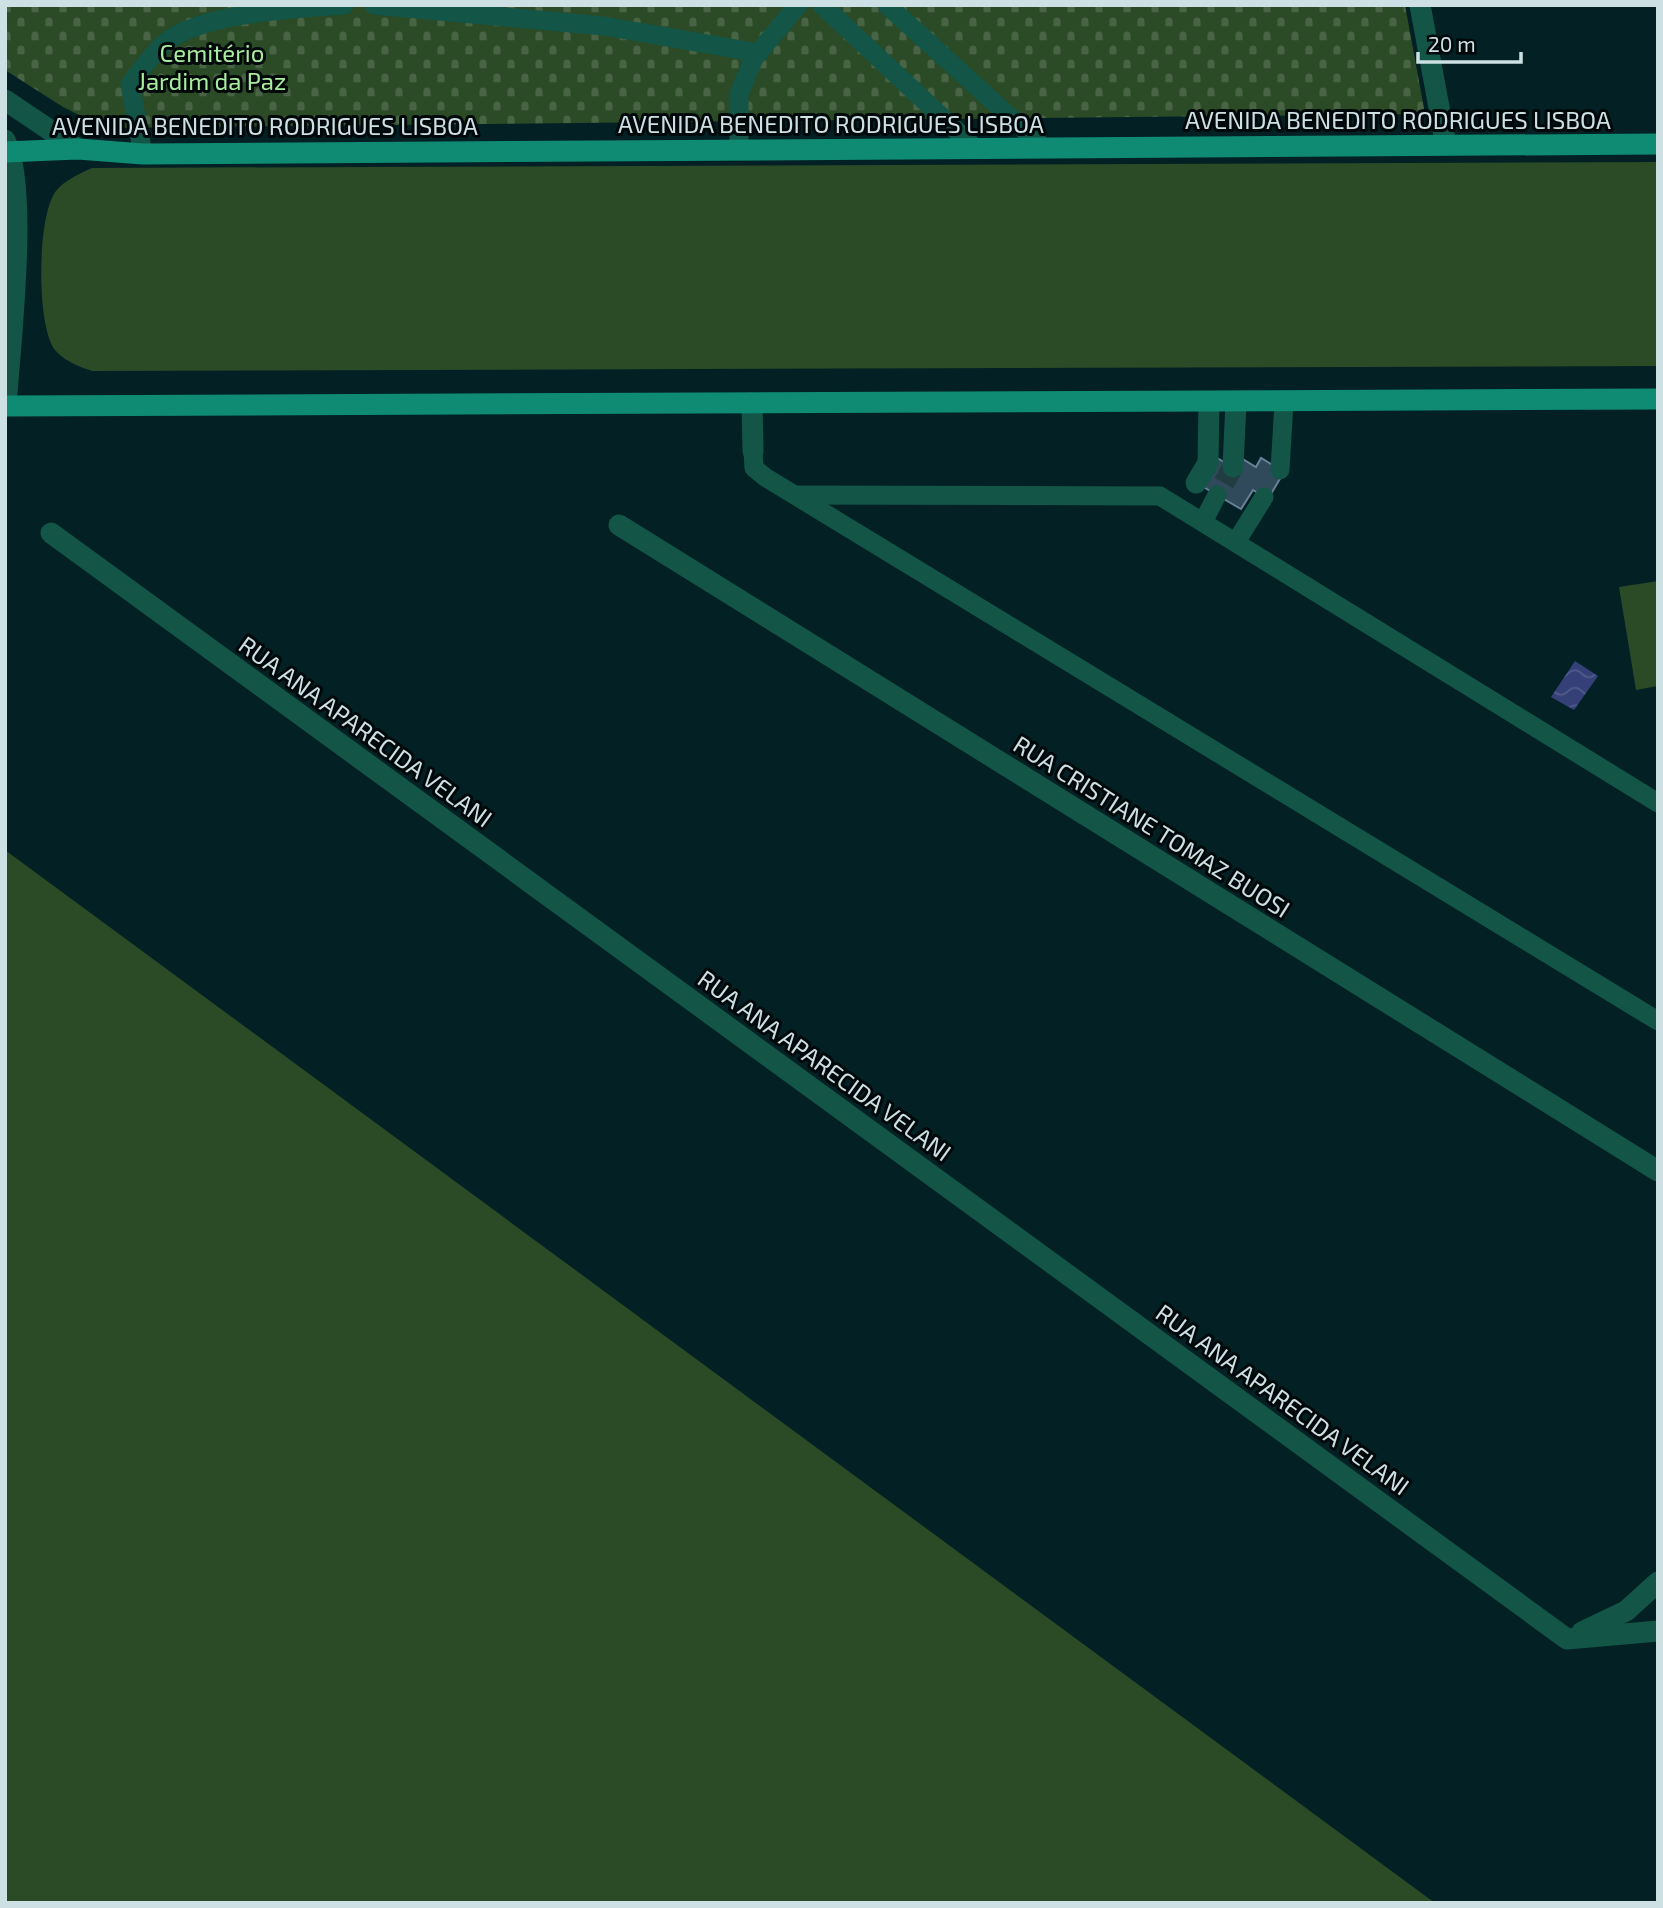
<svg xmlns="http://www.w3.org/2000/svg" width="1663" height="1908" font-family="'Exo 2',sans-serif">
<defs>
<pattern id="cemetery-stones" width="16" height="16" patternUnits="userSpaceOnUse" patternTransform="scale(1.75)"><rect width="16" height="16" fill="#2b4a26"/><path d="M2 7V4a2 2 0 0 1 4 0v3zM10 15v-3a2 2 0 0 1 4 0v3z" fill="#496445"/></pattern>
<pattern id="water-waves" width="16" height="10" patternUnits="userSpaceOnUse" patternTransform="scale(1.75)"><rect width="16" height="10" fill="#344077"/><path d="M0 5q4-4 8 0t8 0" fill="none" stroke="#505b8a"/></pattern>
</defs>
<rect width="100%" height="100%" fill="#032024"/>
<g fill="#2b4a26">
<path d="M 1658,162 L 1658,366 L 92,371 C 79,367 63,360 55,350 C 36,326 37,215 56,191 C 65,180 79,174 92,168 Z"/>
<polygon points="1658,581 1658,686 1636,690 1619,587"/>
<polygon points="5,850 1435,1903 5,1903"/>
</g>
<polygon fill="url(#cemetery-stones)" points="5,5 1405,5 1425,114 105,128 63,107 5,70"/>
<polygon fill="url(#water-waves)" points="1575,661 1598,676 1574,710 1551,697"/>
<polygon fill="#304a5c" stroke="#688397" stroke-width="2" points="1217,458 1235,468 1241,458 1256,467 1261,458 1284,472 1268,499 1253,490 1241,509 1200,485"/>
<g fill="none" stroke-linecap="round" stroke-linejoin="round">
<polyline stroke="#213d41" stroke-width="21" stroke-dasharray="21 10" stroke-linecap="butt" points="1224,483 1233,467"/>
<g stroke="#135647" stroke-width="19">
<polyline points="374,5 604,26 759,53"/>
<polyline points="822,5 975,148"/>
<polyline points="887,5 1043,147"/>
<polyline points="739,150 739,94 754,58 798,5"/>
<path d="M 143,154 L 130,84 C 141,70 152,54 165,43 C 200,13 299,8 344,5"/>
<polyline points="753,451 754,468 765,477 1658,1021"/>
<polyline points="1280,470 1284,402"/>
<polyline points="797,495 1160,496 1658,803"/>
<polyline points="1203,522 1217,495"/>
<polyline points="1236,542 1264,497"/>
</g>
<g stroke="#135647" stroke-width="21">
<polyline points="1420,5 1446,145"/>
<polyline points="5,100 78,149"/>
<path d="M 5,140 C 29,186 10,347 6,406"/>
<polyline points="752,403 753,451"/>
<polyline points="1233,467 1236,402"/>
<polyline points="1196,483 1208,463 1209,402"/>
<polyline points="619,525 1658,1171"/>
<polyline points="51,533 1567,1639 1658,1631"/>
<polyline points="1582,1632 1626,1611 1658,1582"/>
</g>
<g stroke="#0f8b73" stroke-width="21">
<polyline points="5,152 78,149 143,154 1658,144"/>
<polyline points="5,406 1658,399"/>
</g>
</g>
<g text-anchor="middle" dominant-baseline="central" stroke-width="6" stroke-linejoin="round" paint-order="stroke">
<g font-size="24" fill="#a8ec9e" stroke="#00080a">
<text x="212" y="52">Cemitério<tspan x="212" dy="28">Jardim da Paz</tspan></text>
</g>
<g font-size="24" fill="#cde1e4" stroke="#00080a">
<text x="1398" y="119">AVENIDA BENEDITO RODRIGUES LISBOA</text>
<text x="831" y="123">AVENIDA BENEDITO RODRIGUES LISBOA</text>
<text x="265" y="125">AVENIDA BENEDITO RODRIGUES LISBOA</text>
<text transform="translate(366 731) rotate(36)">RUA ANA APARECIDA VELANI</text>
<text transform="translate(1152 826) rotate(32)">RUA CRISTIANE TOMAZ BUOSI</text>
<text transform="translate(825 1065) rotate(36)">RUA ANA APARECIDA VELANI</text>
<text transform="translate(1283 1399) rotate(36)">RUA ANA APARECIDA VELANI</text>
</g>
</g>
<rect width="1663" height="1908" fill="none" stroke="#cde1e4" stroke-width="14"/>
<path d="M1418 52v10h103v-10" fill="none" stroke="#cde1e4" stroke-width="3.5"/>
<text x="1428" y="52" font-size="21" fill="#cde1e4" stroke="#00080a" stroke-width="5" paint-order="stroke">20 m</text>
</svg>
